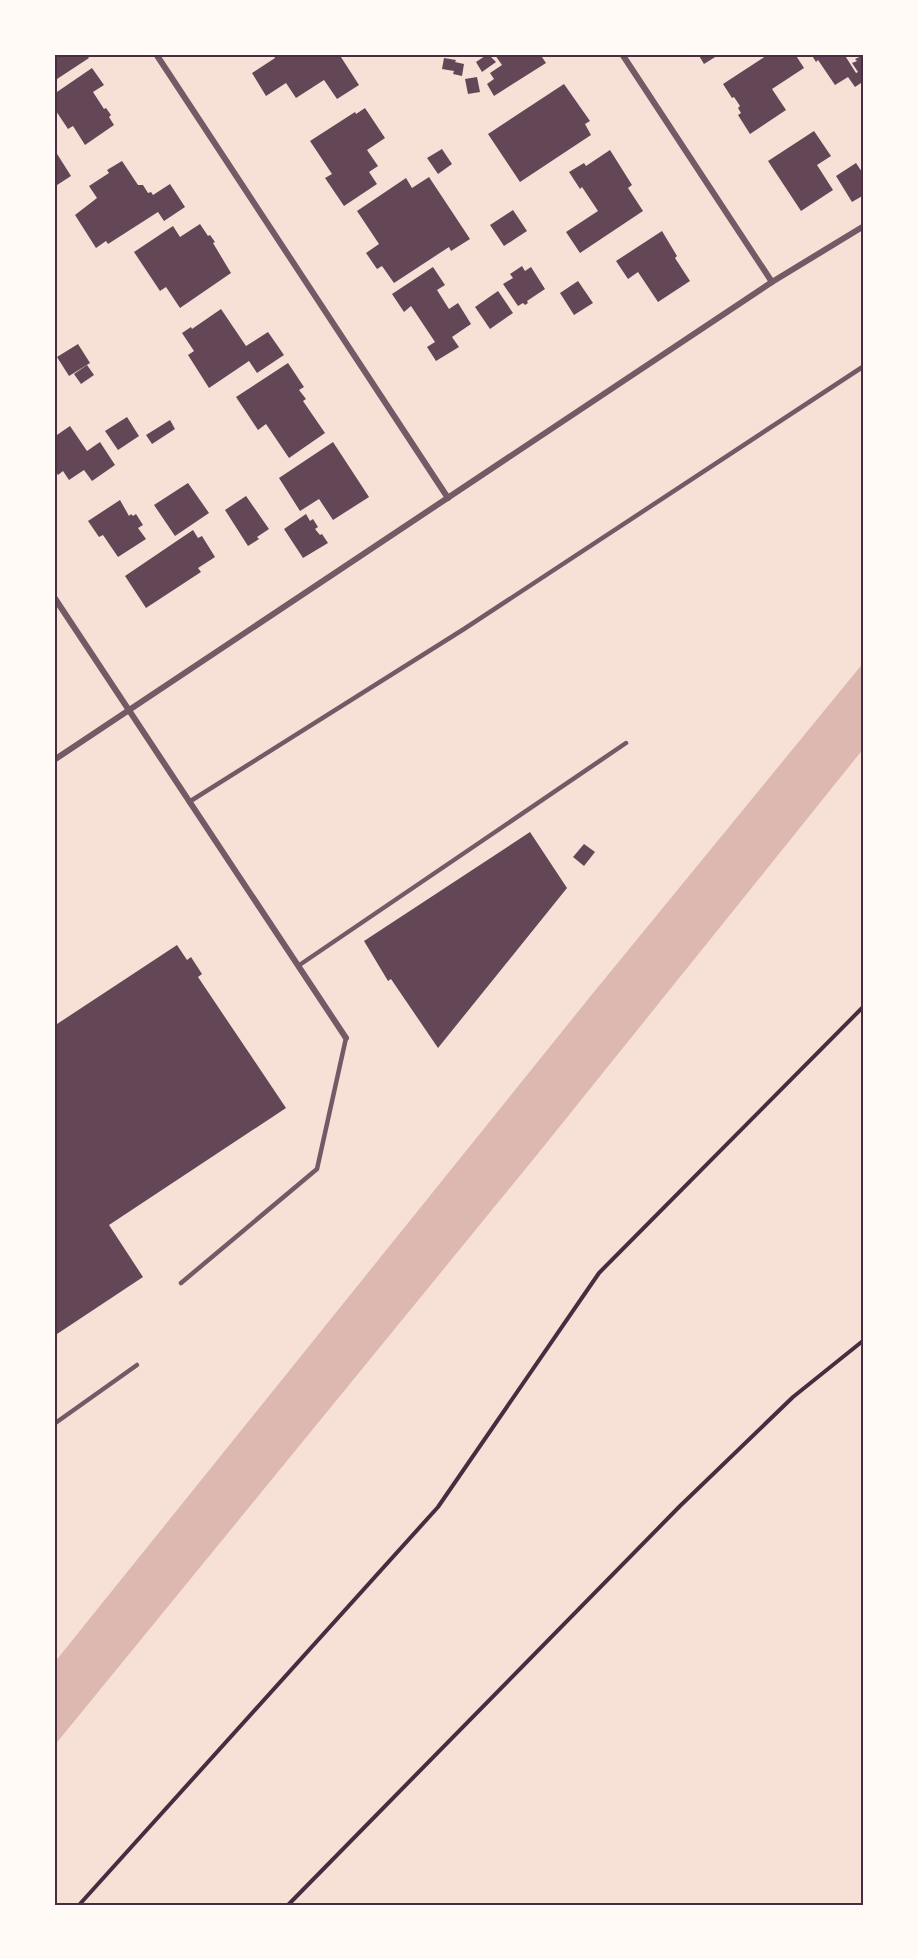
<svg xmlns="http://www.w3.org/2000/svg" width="918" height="1959" font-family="'Source Sans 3',sans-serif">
<rect width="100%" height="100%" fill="#f7e1d7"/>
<polygon fill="#dcb8b0" points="864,662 864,748 536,1156 54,1746 54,1663 589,998"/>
<g fill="#644757">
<polygon points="54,54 86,54 89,58 54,81"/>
<polygon points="277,54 339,54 359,85 337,99 324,80 296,98 286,83 266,96 252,73 275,58 274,56"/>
<polygon points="488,54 496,62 482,72 476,62"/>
<polygon points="490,54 540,54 546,63 494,96 487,84 494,79 490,73 502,65 495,55 492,57"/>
<polygon points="698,54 720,54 704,64"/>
<polygon points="769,54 795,54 804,68 772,89 786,110 750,134 738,115 741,113 738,108 740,106 734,97 732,98 723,84"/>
<polygon points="811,54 844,54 856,73 858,72 852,63 857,61 855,59 864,55 864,81 855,87 848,77 835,85 818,60 816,62"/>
<polygon points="444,58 456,60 455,62 464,64 462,76 453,74 454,71 442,69"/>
<polygon points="92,68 104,85 93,92 104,109 106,108 111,115 109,117 114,125 85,145 73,126 68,129 54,108 54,94"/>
<polygon points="477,77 480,92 468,94 465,79"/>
<polygon points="564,84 590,121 585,124 591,135 520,182 488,134"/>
<polygon points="365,108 385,138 367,150 378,166 369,172 377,184 344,206 325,178 332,174 310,141 355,112 356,114"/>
<polygon points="814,131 831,156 817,165 833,190 801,211 768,161"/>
<polygon points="54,149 71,176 54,187"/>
<polygon points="442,149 452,164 438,174 427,158"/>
<polygon points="610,150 632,185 628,188 643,211 580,253 566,232 598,211 582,187 580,189 569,172 584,163 586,166"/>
<polygon points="122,161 138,185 143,185 148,193 151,192 153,195 170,184 185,207 164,221 158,212 108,244 106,241 96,248 75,215 97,198 89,186 109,173 107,170"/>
<polygon points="856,163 864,175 864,195 852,202 836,176"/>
<polygon points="429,177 470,239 451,251 449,247 394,283 382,266 377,269 366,253 379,244 357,211 406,178 412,188"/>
<polygon points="513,210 527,231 504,246 490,225"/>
<polygon points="200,224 208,236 210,235 215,242 213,243 231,273 180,308 166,287 160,291 134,252 173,226 180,237"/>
<polygon points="662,231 677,256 675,258 690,281 658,302 638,272 628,279 616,261"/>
<polygon points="522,266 525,271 531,267 545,289 527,301 528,303 525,305 523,303 518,306 503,284 513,278 510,274"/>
<polygon points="433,267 445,285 437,290 449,309 458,303 471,324 452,337 459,347 436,361 427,347 435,342 411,306 404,312 392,294"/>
<polygon points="578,281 593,303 574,315 560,293"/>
<polygon points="498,291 513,313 490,329 475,307"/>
<polygon points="221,309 246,346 268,332 284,355 257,373 249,361 209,388 188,355 194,351 182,333 191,327 192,329"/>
<polygon points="78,344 90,363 69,376 57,357"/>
<polygon points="288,363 304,387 299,390 306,399 303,401 325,433 289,458 266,424 258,430 236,397"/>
<polygon points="87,365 94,375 81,384 74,374"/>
<polygon points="127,417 139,436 118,450 105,431"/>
<polygon points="170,420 175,429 152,444 146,435"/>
<polygon points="70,426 87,451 100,442 115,465 92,481 84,470 69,480 63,471 58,475 54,469 54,437"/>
<polygon points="333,442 369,497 333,520 319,499 300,511 279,478"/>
<polygon points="188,483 209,513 175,536 154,505"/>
<polygon points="246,496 269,529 257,537 259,539 248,546 225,510"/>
<polygon points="120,500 129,516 131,514 133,516 136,514 143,525 138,528 146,539 118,557 103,535 99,537 88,521"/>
<polygon points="306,514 310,521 313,519 318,527 315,529 320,535 322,534 328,543 303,558 284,529"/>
<polygon points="193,530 198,538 202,536 215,557 198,568 201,572 146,608 125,576"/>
<polygon points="530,832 567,888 438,1048 391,979 388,981 364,941"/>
<polygon points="584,844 595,852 584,866 573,857"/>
<polygon points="177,945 187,960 191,957 202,974 198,977 286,1108 109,1225 143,1277 54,1336 54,1026"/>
</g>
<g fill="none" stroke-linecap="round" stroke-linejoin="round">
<g stroke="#4a2c40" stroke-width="4">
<polyline points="79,1905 438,1507 599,1273 864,1006"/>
<polyline points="288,1905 680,1506 793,1397 864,1340"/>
</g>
<g stroke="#755966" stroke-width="4.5">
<polyline points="189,802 464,629 864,366"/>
<polyline points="298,966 626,743"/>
<polyline points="181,1283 317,1169 346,1038"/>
<polyline points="54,1424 137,1365"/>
</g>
<g stroke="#755966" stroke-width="6">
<polyline points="156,54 448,498"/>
<polyline points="622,54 772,282"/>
<polyline points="54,597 346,1038"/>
<polyline points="54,760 772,282 864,226"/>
</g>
</g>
<rect width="918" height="1959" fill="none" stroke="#fffaf5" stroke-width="111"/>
<rect x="56" y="56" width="806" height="1848" fill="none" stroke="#4a2c40" stroke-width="2"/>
</svg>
